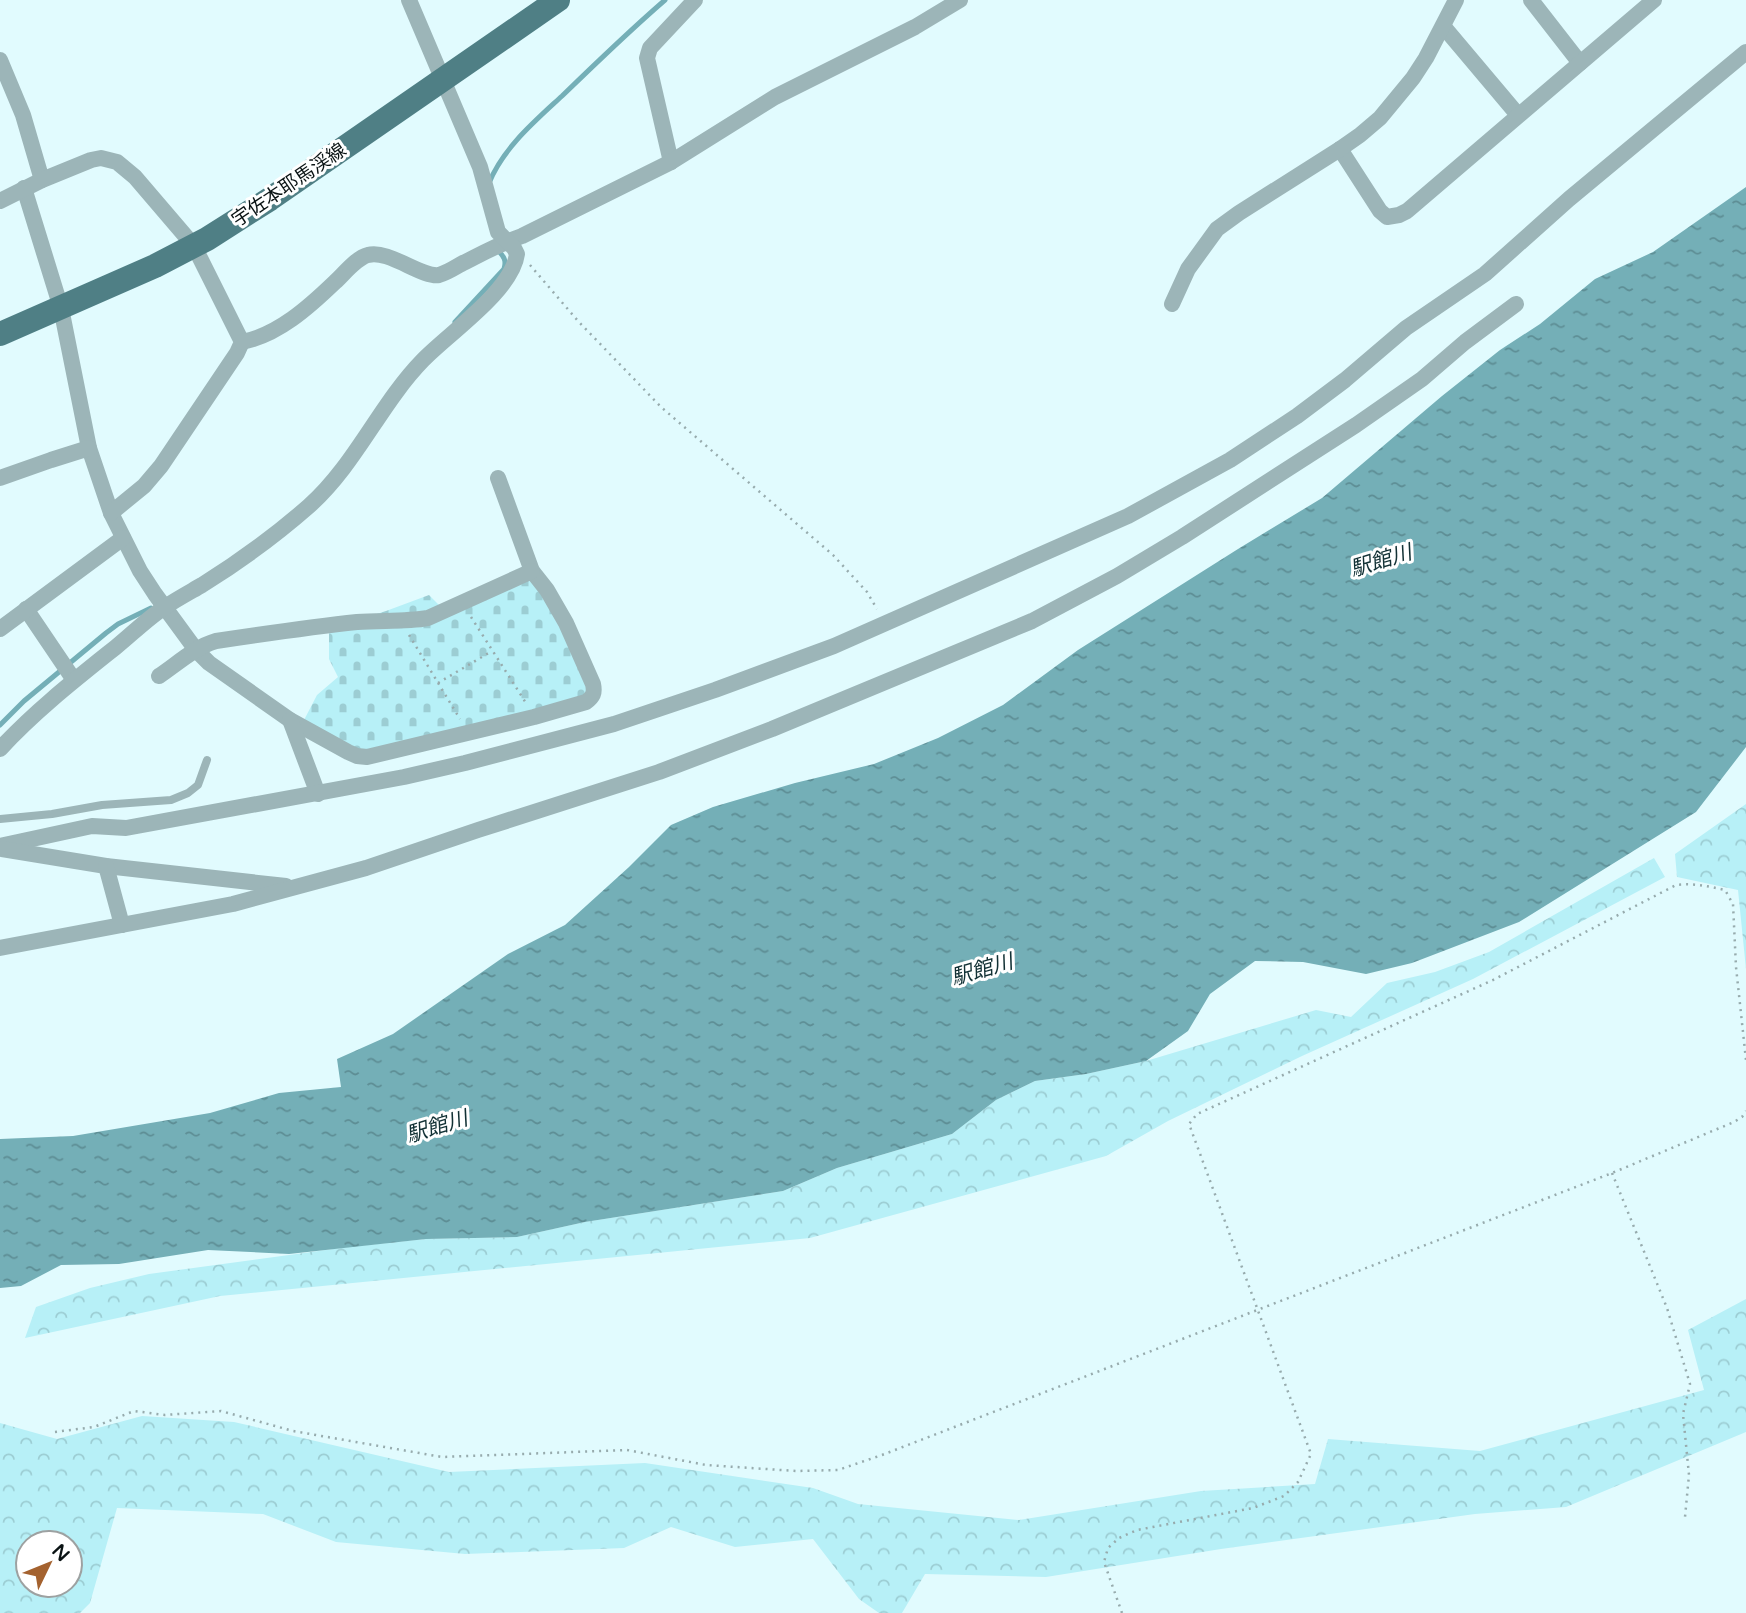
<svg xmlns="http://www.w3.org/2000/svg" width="1746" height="1613" font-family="'Varela Round','Noto Sans JP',sans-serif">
<defs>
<pattern id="forest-crowns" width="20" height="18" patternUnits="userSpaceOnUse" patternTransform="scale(1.75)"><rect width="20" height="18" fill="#b7f0f7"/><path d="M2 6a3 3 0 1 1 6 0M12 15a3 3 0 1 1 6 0" fill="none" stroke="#9ccdd3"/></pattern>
<pattern id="cemetery-stones" width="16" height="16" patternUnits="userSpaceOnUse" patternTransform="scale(1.75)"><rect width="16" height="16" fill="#b7f0f7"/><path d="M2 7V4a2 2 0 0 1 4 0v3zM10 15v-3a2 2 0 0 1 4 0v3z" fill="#9ccdd3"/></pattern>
<pattern id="water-ripples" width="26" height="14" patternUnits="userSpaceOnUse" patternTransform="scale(1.75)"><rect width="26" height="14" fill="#74afb7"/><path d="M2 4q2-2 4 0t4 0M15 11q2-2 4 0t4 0" fill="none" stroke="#5d8d94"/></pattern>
</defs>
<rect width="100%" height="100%" fill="#e1fbfe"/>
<g fill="url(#forest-crowns)" fill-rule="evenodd">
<polygon points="1746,804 1746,969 1738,890 1677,877 1675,854"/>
<polygon points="1654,858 1665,877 1473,979 1302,1056 1168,1121 1106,1156 810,1238 220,1296 25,1338 36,1307 90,1288 149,1274 348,1247 426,1239 517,1237 585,1222 783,1191 837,1168 952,1134 996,1100 1035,1081 1086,1074 1146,1061 1316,1010 1351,1017 1387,983 1435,972 1489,952"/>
<path d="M 1746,1299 L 1746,1432 L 1566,1507 L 1475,1514 L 1221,1549 L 1046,1577 L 925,1574 L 902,1613 L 879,1613 L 859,1599 L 813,1539 L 735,1547 L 671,1527 L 624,1548 L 465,1554 L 336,1542 L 263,1514 L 117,1508 L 90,1603 L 80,1613 L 0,1613 L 0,1423 L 57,1439 L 142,1416 L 234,1422 L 449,1472 L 645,1463 L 813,1488 L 858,1504 L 1019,1520 L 1201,1491 L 1315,1484 L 1328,1439 L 1480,1451 L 1704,1390 L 1688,1330 ZM 28,1543 L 70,1543 L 70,1585 L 28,1585 Z"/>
</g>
<polygon fill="url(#cemetery-stones)" points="531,579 549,603 588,683 586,696 366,753 303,722 317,695 338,677 329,659 329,629 386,611 429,595 440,606"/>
<polygon fill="url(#water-ripples)" points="1746,187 1746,747 1696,812 1519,922 1412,963 1366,974 1303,962 1255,961 1210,994 1188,1031 1146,1061 1086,1074 1035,1081 996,1100 952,1134 837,1168 783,1191 585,1222 517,1237 426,1239 289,1254 208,1250 119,1264 61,1265 21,1286 0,1288 0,1139 73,1136 210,1113 279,1093 341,1087 337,1059 393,1034 508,954 565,925 629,867 671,825 713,807 795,783 874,764 938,738 1003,705 1078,650 1238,549 1322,498 1442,396 1500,350 1540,324 1595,279 1653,252"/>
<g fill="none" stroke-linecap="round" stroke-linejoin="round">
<g stroke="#74afb7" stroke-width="5">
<path d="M 489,183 C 503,148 535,121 562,96 C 596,63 629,31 665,0"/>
<path d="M 455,322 L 504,269 C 507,259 503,256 497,249"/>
<polyline points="0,725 24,701 106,633 118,624 151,608"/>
</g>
<g stroke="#97abad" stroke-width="2.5" stroke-dasharray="2 5" stroke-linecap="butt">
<polyline points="530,265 578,321 661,407 833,555 867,592 877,609"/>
<polyline points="471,617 526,703"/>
<polyline points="409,635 460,719"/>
<polyline points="438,683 492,651"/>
<polyline points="1612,1173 1667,1308 1690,1384 1683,1414 1689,1475 1685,1517"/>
<polyline points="55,1432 94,1427 134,1411 165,1415 221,1411 293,1431 442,1457 627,1450 706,1465 796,1471 838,1470 882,1455 1612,1173 1734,1122 1742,1117 1746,1111"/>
<path d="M 1122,1613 L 1104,1562 L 1108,1548 L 1119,1538 L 1137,1530 L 1253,1508 L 1284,1496 L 1298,1482 L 1311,1454 L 1189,1124 L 1197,1114 L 1493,980 L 1676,885 C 1693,883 1708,886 1725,890 L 1733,904 L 1736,967 L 1746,1060"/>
</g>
<polyline stroke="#9cb5b8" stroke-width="8" points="0,819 52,814 102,805 171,800 188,793 198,785 207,760"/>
<g stroke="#9cb5b8" stroke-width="16">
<polyline points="1531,0 1580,63"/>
<polyline points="1443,26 1518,115"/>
<polyline points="0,60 23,115 42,180"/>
<polyline points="1340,149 1380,211 1387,217 1399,215 1407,211 1654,0"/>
<polyline points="671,162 647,58 650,48 695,0"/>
<path d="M 24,188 L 61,308 L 89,448 L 111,513 L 140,571 L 155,594 L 196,650 L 209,663 L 290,720 L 348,752 L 357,756 L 367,757 L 534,717 L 586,702 C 593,697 595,693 593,684 L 566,623 L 547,590 L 532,571 L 498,478"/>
<polyline points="0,201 42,180 91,160 101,158 117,162 135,177 194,246 242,342 237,353 161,466 144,486 111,513"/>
<polyline points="1172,304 1188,269 1217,229 1239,213 1340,149 1360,135 1380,118 1413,78 1426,58 1456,0"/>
<path d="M 242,342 C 278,335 309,307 335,282 C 344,274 356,258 368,255 C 388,249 422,278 439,275 C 447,273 456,267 463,263 C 483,253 501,243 522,236 L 671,162 L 775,97 L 915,27 L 960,0"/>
<polyline points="0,478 51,460 89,448"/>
<polyline points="26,609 74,680"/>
<polyline points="0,629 123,538"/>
<path d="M 159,676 C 177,664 195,647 216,641 C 263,634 310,627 357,622 C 380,620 405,622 428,618 L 532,571"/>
<polyline points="290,720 318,794"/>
<path d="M 0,749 C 35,711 76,679 116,647 C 132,634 148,618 165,607 C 177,599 190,592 202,585 C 239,562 276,535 309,506 C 356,464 380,404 423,360 C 449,333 512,291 517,254 L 514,248 L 498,232 L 480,167 L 409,0"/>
<polyline points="0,846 92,826 126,828 404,777 465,763 614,724 715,690 834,646 1128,516 1230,460 1297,416 1345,380 1406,328 1485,274 1569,199 1746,52"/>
<polyline points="2,849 106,866 286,886"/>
<polyline points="106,866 122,925"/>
<polyline points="0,948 233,904 366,868 478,830 659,772 772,729 1032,621 1117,576 1182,537 1356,425 1422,379 1465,342 1516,304"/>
</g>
<polyline stroke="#4f7f85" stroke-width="24" points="0,334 155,266 207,239 270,199 558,0"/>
</g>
<g text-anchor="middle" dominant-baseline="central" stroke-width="6" stroke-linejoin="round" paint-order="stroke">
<g font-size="19" fill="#0a1314" stroke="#fff">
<text transform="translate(289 185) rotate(-34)">宇佐本耶馬渓線</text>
</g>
<g font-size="21" font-style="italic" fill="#123135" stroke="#fff">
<text transform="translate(1381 561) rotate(-17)">駅館川</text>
<text transform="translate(982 970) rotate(-16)">駅館川</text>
<text transform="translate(437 1127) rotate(-17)">駅館川</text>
</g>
</g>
<g transform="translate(49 1564) rotate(47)"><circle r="33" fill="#ffffff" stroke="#9da1a1" stroke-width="2"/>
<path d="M0-5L12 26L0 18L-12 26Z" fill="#a4622f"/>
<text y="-10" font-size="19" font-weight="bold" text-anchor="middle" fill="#0a1314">N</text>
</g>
</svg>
